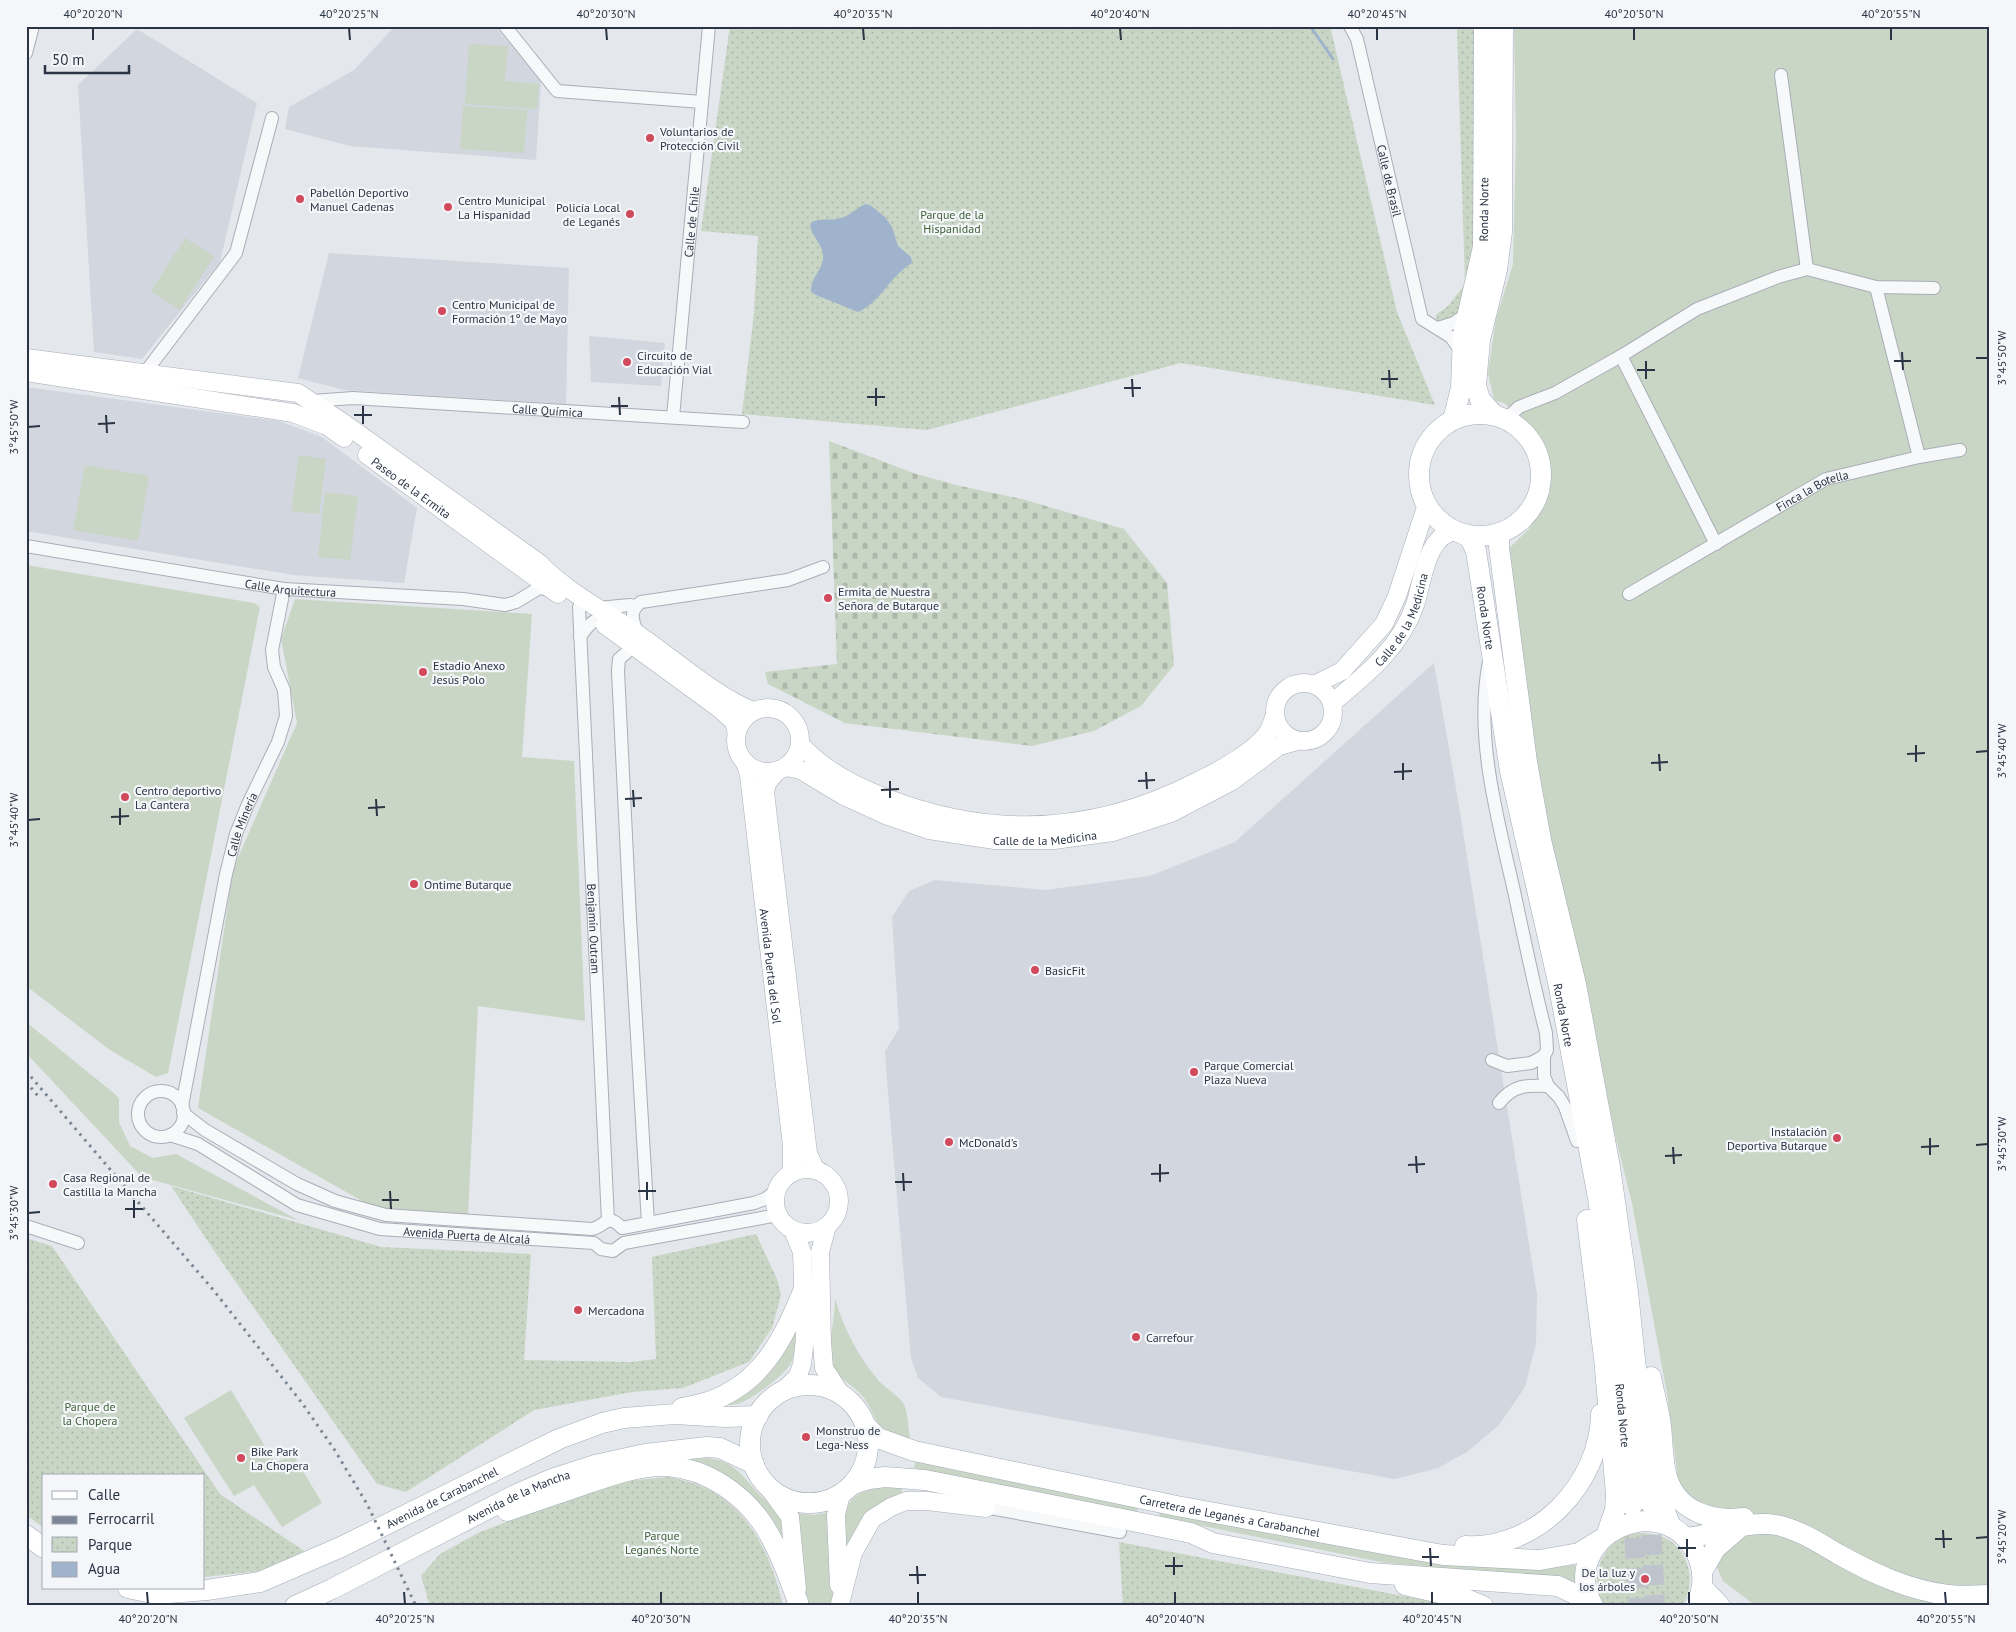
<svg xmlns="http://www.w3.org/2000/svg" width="2016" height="1632" font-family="'PT Sans',sans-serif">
<defs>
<pattern id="cemetery-stones" width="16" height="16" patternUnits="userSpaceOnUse" patternTransform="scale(1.25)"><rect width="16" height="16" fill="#c9d6c5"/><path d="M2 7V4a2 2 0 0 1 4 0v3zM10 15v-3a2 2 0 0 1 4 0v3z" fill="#adb8ab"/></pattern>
<pattern id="park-dots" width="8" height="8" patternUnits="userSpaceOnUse" patternTransform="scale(1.25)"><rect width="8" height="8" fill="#c9d6c5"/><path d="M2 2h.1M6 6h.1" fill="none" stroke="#adb8ab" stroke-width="1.8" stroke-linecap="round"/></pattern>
</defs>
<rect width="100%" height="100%" fill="#e4e7ec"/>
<g fill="#d2d6de">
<polygon points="395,26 495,26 541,82 536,160 350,146 285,129 289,107 354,70"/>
<polygon points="137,29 257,103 220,262 142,359 94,352 78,85"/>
<polygon points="329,253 569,268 566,404 344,390 298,378"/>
<polygon points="589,336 665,343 661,386 591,382"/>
<polygon points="26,387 279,421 322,437 417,508 404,583 293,575 26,531"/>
<polygon points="1434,663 1457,794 1537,1294 1536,1344 1525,1387 1499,1425 1467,1452 1438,1468 1395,1479 941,1397 918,1378 911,1358 888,1093 885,1051 899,1029 892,917 909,891 935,880 1045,890 1150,876 1235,842"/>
</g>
<g fill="#c9d6c5">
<polygon points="1514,26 1990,26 1990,1606 1756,1606 1723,1581 1678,1479 1667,1394 1632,1203 1616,1139 1581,969 1552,854 1536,765 1507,550 1528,530 1550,493 1546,450 1531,426 1504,403 1494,400 1488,373 1496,319 1513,264 1516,140"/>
<polygon points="469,44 508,46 505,81 539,84 537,109 465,104"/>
<polygon points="463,106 527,110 524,153 460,149"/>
<polygon points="185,238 214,256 180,310 151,291"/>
<polygon points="299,455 326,459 319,514 291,511"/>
<polygon points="85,465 149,476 138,541 73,530"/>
<polygon points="325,492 358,496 350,560 318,557"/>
<polygon points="26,565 254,603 260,607 168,1073 156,1077 110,1050 30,989 26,994"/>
<polygon points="295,599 532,614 522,757 574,761 585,1021 478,1006 468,1217 378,1210 198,1108 233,869 297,723 281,639"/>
<polygon points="26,1022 115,1094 119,1099 119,1122 130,1146 153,1158 176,1154 298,1220 142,1177 26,1053"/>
<path d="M 835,1299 C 844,1329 858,1356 878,1380 C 884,1387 900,1397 904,1404 C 908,1413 908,1428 910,1438 C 901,1436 892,1435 884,1430 C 875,1423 871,1407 864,1398 C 854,1384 835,1379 832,1361 C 828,1340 835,1319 835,1299 Z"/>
<path d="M 795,1324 C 795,1337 797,1351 791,1363 C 784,1376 752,1399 738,1404 C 733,1405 728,1405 723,1405 Z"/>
<polygon points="231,1390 275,1463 293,1454 322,1503 282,1527 254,1485 234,1496 184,1418"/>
<path d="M 707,1458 C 735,1461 741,1475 759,1494 C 766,1501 776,1506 781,1515 C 785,1524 785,1537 787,1546 L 683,1460 Z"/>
<polygon points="916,1460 1138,1505 1137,1513 914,1468"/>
<path d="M 902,1486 L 902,1497 L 849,1547 L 846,1547 C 846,1537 843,1525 845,1515 C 849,1488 881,1486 902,1486 Z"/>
<polygon points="1160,1510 1555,1567 1575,1565 1575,1582 1556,1578 1386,1563 1159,1517"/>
<polygon points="829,1512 835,1606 804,1606 797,1513 813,1515"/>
</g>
<polygon fill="url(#cemetery-stones)" points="829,441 916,474 960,486 1022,499 1124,529 1167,583 1174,665 1141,706 1094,731 1032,746 845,723 768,684 765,672 837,664"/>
<g fill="url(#park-dots)">
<polygon points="730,26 1330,26 1397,312 1435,405 1181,363 927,430 742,414 754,313 758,236 701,231"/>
<path d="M 1457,26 L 1476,26 L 1475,246 L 1461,308 C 1456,316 1447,322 1437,321 L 1436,315 L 1448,306 L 1465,284 Z"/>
<polygon points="171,1186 381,1247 531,1254 524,1360 631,1362 656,1359 652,1257 756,1234 777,1279 781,1295 772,1328 749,1362 683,1388 632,1392 534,1410 406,1492 377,1484 217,1255"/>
<polygon points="26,1238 52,1246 220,1494 304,1551 261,1571 204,1577 204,1476 44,1476 44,1528 26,1515"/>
<path d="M 669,1477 C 682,1480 697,1483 709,1490 C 752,1512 773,1561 783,1606 L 430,1606 L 421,1576 L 440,1554 L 478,1533 L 524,1515 L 625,1481 Z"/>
<path d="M 1638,1533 C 1647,1533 1656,1534 1665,1538 C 1689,1549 1698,1585 1681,1606 L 1605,1606 C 1589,1583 1598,1550 1623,1537 C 1627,1535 1633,1534 1638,1533 Z"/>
<polygon points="1119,1542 1456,1606 1123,1606"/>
</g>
<path fill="#9fb4cc" d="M 865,204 L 870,205 L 885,217 L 892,227 L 898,246 L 911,257 L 912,263 C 890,276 881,302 858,312 L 816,295 L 811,291 C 811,276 825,268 823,254 C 821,242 811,236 810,224 C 819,216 830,222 841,218 C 849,216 857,208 865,204 Z"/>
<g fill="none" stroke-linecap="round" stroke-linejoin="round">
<polyline stroke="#9fb4cc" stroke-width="3" points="1310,26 1333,59"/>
<g stroke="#bfc3cb" stroke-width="20" stroke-dasharray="20 10" stroke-linecap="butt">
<polyline points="1650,1505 1655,1606"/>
<polyline points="1633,1508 1638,1606"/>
</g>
<defs>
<g id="minor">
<polyline points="505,26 557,91 702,102"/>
<path id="s1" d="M 1350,26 L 1357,39 L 1422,319 L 1451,337 L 1462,353"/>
<polyline points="26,53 33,26"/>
<polyline points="1781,75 1807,269"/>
<polyline points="1876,287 1919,457"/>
<polyline points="1438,328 1454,323 1468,313"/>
<polyline points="1621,356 1716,544"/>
<polyline points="144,374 236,253 272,118"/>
<path id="s2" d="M 312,401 L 353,398 L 743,422"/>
<path id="s3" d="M 673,417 L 709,26"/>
<polyline points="1506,419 1519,407 1555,393 1621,356 1697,309 1778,277 1807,269 1876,287 1934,288"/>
<path id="s4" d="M 26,546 L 284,589 L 463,599 L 505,605 L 516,602 L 539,588 L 551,590"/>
<path id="s5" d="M 1629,594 L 1826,479 L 1919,457 L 1960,450"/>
<path id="s6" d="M 579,607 L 608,1221"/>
<polyline points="598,608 630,605 635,606"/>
<path d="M 638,634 C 633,622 628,611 641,602 L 788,580 L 823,567"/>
<path d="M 580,637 C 590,622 595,617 614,618"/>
<polyline points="633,647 619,659 618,671 630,918 648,1223"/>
<path d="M 1489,662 C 1474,735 1498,820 1514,891 C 1524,938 1534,986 1546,1033 L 1547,1050 L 1544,1056 L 1544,1076 L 1548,1086 L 1559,1097 L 1565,1107 L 1577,1141"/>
<polyline points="1492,1060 1507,1066 1531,1063 1544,1056"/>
<circle cx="161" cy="1114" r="23"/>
<path d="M 1499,1103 C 1513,1085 1526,1085 1548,1086"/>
<path id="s7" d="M 182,1106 L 226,874 L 236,834 L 248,804 L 278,742 L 286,716 L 284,690 L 274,667 L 272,650 L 284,589"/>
<path d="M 183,1113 L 205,1130 L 297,1184 L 335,1201 L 386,1215 L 592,1229 C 606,1226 607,1212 622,1228 L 754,1203 L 765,1199 L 775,1192"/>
<path id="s8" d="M 170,1135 L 198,1144 L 297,1205 L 380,1229 L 594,1243 L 601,1249 L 613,1251 L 624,1243 L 778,1215"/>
<polyline points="26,1226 78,1243"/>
<polyline points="979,1506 1120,1532"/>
</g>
<g id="secondary">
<path d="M 26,358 L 298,393 L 345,424 L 539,563 C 568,593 605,611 639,635 C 674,659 715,696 753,711"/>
<polyline points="26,372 293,413 327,426 344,438"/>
<path id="s9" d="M 367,455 L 558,594"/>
<polyline points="605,625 720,709 734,722 737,733"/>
<circle cx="1304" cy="712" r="29"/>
<polyline points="1316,684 1342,671 1384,624 1397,596 1427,504"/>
<path id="s10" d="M 1332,703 C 1366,675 1400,648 1415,605 C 1423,581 1426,533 1457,531"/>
<circle cx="768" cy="740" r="32"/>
<path d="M 800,744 C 824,771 856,787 889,799 C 996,840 1099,833 1200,780 C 1219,771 1257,750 1268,732 C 1271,727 1273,720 1275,715"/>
<path id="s11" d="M 745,762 L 749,775 L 792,1146 L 792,1172"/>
<path id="s12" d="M 785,767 L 801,770 L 844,796 L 888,816 L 929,830 L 995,840 L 1054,840 L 1113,832 L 1171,813 L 1232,781 L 1279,746 L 1297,741"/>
<polyline points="778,770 767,783 765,792 808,1153 815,1169"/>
<circle cx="807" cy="1201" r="32"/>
<polyline points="827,1226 820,1252 822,1342 824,1368 842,1396"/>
<polyline points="783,1391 798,1376 802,1364 805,1339 802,1252 793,1230"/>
<polyline points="767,1485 790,1517 797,1589"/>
<polyline points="839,1585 836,1515 841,1494"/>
<polyline points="840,1604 853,1553 872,1519 891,1507 906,1501 927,1501 986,1508"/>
</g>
<g id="primary">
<circle cx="1480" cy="475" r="61"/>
<polyline points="1494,415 1480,399 1476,386 1480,340 1497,270 1502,232 1503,26"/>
<path id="s13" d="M 1453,420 L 1461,388 L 1463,335 L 1483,247 L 1484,26"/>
<polyline points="1499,533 1499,547 1527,762 1541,840 1576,984 1610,1167 1628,1292 1650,1503"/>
<path id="s14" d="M 1463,534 L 1470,538 L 1476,551 L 1510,771 L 1558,982 L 1598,1198 L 1612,1298 L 1632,1506"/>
<polyline points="1587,1220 1604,1358 1616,1494 1615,1510 1607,1533"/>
<path d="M 1651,1377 C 1654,1393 1659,1410 1661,1426 C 1663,1443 1662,1463 1668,1480 C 1679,1512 1713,1522 1744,1518"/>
<circle cx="809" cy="1444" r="59"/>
<path d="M 682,1408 C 690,1406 699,1405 708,1402 C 763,1383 783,1339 804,1289"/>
<path id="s15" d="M 865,1425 L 878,1438 L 914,1451 L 1177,1506 L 1443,1555 L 1540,1560 L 1579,1553 L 1600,1540"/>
<polyline points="1660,1481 1662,1503 1671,1527"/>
<polyline points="853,1484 869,1479 885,1477 925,1480 1142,1523 1191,1533 1213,1543 1370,1573 1558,1586 1591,1602"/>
<path d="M 507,1511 C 532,1502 557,1494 583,1485 C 609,1476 639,1465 667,1466 C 708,1469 745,1495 766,1529 C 780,1552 789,1578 798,1602"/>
<polyline points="26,1535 44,1548"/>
<path d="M 1686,1538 C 1715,1535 1748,1520 1776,1525 C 1798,1529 1819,1543 1838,1554 C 1872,1573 1908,1590 1948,1595 C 1961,1597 1976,1595 1990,1595"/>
<path d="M 1465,1546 C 1537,1550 1600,1484 1601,1414"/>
<polyline points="1702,1572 1715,1549 1737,1530"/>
<polyline points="1405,1585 1466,1599 1483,1606"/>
<polyline points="1702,1587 1720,1606"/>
<path id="s16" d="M 128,1588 L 156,1594 L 207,1590 L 260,1582 L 341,1547 L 559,1439 L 602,1423 L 624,1418 L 675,1414 L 725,1417 L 758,1416"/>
<path id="s17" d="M 295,1606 L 332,1589 L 515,1495 L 552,1479 L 595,1465 L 645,1454 L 707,1447 L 720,1448 L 754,1464"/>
<path d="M 1593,1606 C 1555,1538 1665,1482 1698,1557 C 1704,1573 1704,1591 1695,1606"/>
</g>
</defs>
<use href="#minor" stroke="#a9aeb7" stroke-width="14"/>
<use href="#secondary" stroke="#a9aeb7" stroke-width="19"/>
<use href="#primary" stroke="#a3abb8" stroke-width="21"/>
<use href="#minor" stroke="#f7f8fa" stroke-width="12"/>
<use href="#secondary" stroke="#fff" stroke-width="18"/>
<use href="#primary" stroke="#fff" stroke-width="20"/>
<g stroke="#7d8696" stroke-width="3" stroke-dasharray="2.5 5" stroke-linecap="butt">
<polyline points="26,1071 215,1292 302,1403 334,1449 367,1504 416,1606"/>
<polyline points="26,1082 38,1096"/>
</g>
</g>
<path fill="none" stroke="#2b3445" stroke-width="2" d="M 93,28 L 93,40M 349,28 L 350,40M 606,28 L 607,40M 863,28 L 864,40M 1120,28 L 1121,40M 1377,28 L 1377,40M 1634,28 L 1634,40M 1891,28 L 1891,40M 1902,352 L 1903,370M 1976,358 L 1988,358M 1646,361 L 1646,379M 1894,361 L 1911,361M 1389,370 L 1390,388M 1637,370 L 1655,370M 1132,379 L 1133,397M 1381,379 L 1398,379M 876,388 L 876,406M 1124,388 L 1141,388M 619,397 L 620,415M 867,397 L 885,397M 363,406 L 363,424M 611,406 L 628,406M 106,415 L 107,433M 354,415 L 372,415M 98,424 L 115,423M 28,427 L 40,426M 1916,745 L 1916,762M 1976,752 L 1988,751M 1659,754 L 1660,771M 1907,754 L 1925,753M 1403,763 L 1403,780M 1651,763 L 1668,762M 1146,772 L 1147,789M 1394,772 L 1412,771M 890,781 L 890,798M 1138,781 L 1155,780M 633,790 L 634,807M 881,790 L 899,789M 376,799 L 377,816M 625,799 L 642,798M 120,808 L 120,825M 368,808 L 385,807M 111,817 L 129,816M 28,820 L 40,819M 1930,1138 L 1930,1155M 1976,1145 L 1988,1144M 1673,1147 L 1674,1164M 1921,1147 L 1939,1146M 1416,1156 L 1417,1173M 1665,1156 L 1682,1155M 1160,1164 L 1160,1182M 1408,1165 L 1425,1164M 903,1173 L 904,1191M 1151,1174 L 1169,1173M 647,1182 L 647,1200M 895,1182 L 912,1182M 390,1191 L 391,1209M 638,1191 L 656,1191M 134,1200 L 134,1218M 382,1200 L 399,1200M 125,1209 L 143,1209M 28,1213 L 40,1212M 1943,1530 L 1944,1548M 1976,1538 L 1988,1537M 1687,1539 L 1687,1557M 1935,1539 L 1952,1539M 1430,1548 L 1431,1566M 1678,1548 L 1696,1548M 1174,1557 L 1174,1575M 1422,1557 L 1439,1557M 917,1566 L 918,1584M 1165,1566 L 1183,1566M 909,1575 L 926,1575M 147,1592 L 148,1604M 404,1592 L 405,1604M 661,1592 L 661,1604M 918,1592 L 918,1604M 1175,1592 L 1175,1604M 1432,1592 L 1432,1604M 1689,1592 L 1689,1604M 1945,1592 L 1946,1604"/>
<g fill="#d1495b" stroke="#f4f6f9" stroke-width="2">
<circle cx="650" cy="138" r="5"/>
<circle cx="300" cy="199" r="5"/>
<circle cx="448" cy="207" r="5"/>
<circle cx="630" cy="214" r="5"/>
<circle cx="442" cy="311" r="5"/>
<circle cx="627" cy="362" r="5"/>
<circle cx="828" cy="598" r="5"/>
<circle cx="423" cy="672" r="5"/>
<circle cx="125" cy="797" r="5"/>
<circle cx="414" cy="884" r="5"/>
<circle cx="1035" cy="970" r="5"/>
<circle cx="1194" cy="1072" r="5"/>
<circle cx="1837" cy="1138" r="5"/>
<circle cx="949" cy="1142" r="5"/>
<circle cx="53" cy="1184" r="5"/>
<circle cx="578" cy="1310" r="5"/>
<circle cx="1136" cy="1337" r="5"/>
<circle cx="806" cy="1437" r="5"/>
<circle cx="241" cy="1458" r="5"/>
<circle cx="1645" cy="1579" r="5"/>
</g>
<g text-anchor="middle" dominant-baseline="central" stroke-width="4.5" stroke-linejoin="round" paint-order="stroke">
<g font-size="12" fill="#2b3445" stroke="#f4f6f9" text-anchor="start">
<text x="660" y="131">Voluntarios de<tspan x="660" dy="14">Protección Civil</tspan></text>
<text x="310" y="192">Pabellón Deportivo<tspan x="310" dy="14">Manuel Cadenas</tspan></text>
<text x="458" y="200">Centro Municipal<tspan x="458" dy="14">La Hispanidad</tspan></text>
<text x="620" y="207" text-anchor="end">Policía Local<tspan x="620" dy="14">de Leganés</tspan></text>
<text x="452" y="304">Centro Municipal de<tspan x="452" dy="14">Formación 1º de Mayo</tspan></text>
<text x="637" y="355">Circuito de<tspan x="637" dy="14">Educación Vial</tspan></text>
<text x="838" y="591">Ermita de Nuestra<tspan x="838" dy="14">Señora de Butarque</tspan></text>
<text x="433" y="665">Estadio Anexo<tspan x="433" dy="14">Jesús Polo</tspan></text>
<text x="135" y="790">Centro deportivo<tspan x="135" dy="14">La Cantera</tspan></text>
<text x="424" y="884">Ontime Butarque</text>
<text x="1045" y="970">BasicFit</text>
<text x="1204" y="1065">Parque Comercial<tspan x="1204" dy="14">Plaza Nueva</tspan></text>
<text x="1827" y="1131" text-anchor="end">Instalación<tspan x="1827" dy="14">Deportiva Butarque</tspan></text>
<text x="959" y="1142">McDonald's</text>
<text x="63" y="1177">Casa Regional de<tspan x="63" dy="14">Castilla la Mancha</tspan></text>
<text x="588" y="1310">Mercadona</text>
<text x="1146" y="1337">Carrefour</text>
<text x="816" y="1430">Monstruo de<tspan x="816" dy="14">Lega-Ness</tspan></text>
<text x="251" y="1451">Bike Park<tspan x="251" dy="14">La Chopera</tspan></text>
<text x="1635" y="1572" text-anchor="end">De la luz y<tspan x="1635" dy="14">los árboles</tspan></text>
</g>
<g font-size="12" fill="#2b3445" stroke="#f4f6f9">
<text stroke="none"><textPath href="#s1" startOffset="160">Calle de Brasil</textPath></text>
<text stroke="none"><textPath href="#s13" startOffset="214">Ronda Norte</textPath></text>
<text stroke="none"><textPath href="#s3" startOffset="196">Calle de Chile</textPath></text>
<text stroke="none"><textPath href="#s2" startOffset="236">Calle Química</textPath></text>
<text stroke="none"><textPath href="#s9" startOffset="55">Paseo de la Ermita</textPath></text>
<text stroke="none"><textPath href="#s5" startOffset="211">Finca la Botella</textPath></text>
<text stroke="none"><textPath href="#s4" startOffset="268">Calle Arquitectura</textPath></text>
<text stroke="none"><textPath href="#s10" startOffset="111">Calle de la Medicina</textPath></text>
<text stroke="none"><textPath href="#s14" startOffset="90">Ronda Norte</textPath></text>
<text stroke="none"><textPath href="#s7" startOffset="288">Calle Minería</textPath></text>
<text stroke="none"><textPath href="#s12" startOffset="275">Calle de la Medicina</textPath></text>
<text stroke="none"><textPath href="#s6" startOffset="322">Benjamín Outram</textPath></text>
<text stroke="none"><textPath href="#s11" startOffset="206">Avenida Puerta del Sol</textPath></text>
<text stroke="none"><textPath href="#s14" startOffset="495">Ronda Norte</textPath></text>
<text stroke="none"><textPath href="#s8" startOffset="319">Avenida Puerta de Alcalá</textPath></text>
<text stroke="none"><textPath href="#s14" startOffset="900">Ronda Norte</textPath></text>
<text stroke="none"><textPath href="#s17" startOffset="249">Avenida de la Mancha</textPath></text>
<text stroke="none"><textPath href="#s16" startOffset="334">Avenida de Carabanchel</textPath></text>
<text stroke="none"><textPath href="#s15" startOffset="379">Carretera de Leganés a Carabanchel</textPath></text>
</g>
<g font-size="12" fill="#3f6138" stroke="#f4f6f9">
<text x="952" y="214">Parque de la<tspan x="952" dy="14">Hispanidad</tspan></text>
<text x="90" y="1406">Parque de<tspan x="90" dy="14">la Chopera</tspan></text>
<text x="662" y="1535">Parque<tspan x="662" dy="14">Leganés Norte</tspan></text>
</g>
</g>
<rect width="2016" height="1632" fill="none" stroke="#f4f6f9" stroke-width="55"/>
<rect x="42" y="1474" width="162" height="115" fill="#f4f6f9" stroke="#a4a8b1"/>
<rect x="52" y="1491" width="25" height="8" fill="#ffffff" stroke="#a4a8b1"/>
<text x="88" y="1500" font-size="15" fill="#2b3445">Calle</text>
<rect x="52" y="1516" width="25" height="8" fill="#7d8696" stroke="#a4a8b1"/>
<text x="88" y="1524" font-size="15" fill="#2b3445">Ferrocarril</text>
<rect x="52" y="1537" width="25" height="15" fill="url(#park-dots)" stroke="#a4a8b1"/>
<text x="88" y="1550" font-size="15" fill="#2b3445">Parque</text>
<rect x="52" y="1562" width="25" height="15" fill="#9fb4cc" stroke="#a4a8b1"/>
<text x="88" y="1574" font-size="15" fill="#2b3445">Agua</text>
<path d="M45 65v8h84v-8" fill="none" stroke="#2b3445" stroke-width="2.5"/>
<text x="52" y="65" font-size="15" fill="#2b3445" stroke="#f4f6f9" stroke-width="4" paint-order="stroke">50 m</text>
<rect x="28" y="28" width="1960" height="1576" fill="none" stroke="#2b3445" stroke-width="2"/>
<g font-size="12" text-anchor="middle" fill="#2b3445">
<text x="93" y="18">40°20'20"N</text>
<text x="349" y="18">40°20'25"N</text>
<text x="606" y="18">40°20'30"N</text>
<text x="863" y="18">40°20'35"N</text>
<text x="1120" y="18">40°20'40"N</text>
<text x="1377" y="18">40°20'45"N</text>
<text x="1634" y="18">40°20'50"N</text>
<text x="1891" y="18">40°20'55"N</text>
<text transform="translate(2002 358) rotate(-90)" y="4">3°45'50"W</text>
<text transform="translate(14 427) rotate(-90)" y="4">3°45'50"W</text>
<text transform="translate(2002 751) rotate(-90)" y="4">3°45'40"W</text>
<text transform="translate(14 820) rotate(-90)" y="4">3°45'40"W</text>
<text transform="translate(2002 1144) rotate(-90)" y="4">3°45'30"W</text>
<text transform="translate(14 1213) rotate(-90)" y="4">3°45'30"W</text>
<text transform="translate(2002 1537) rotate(-90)" y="4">3°45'20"W</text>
<text x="148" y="1623">40°20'20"N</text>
<text x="405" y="1623">40°20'25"N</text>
<text x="661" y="1623">40°20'30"N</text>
<text x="918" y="1623">40°20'35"N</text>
<text x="1175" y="1623">40°20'40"N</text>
<text x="1432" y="1623">40°20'45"N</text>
<text x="1689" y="1623">40°20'50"N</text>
<text x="1946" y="1623">40°20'55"N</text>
</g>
</svg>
